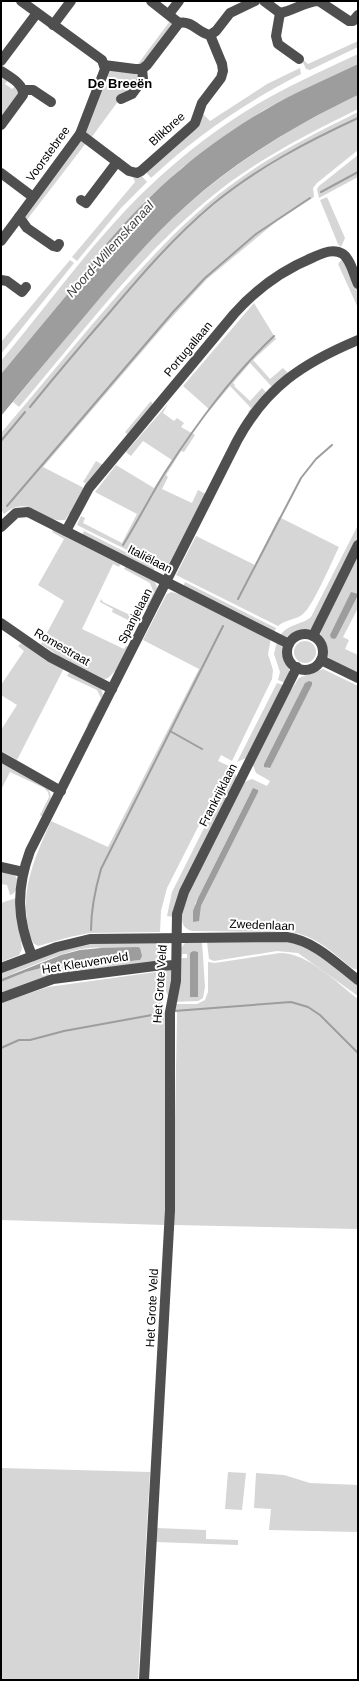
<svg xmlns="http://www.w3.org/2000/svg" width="359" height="1681" font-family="Arial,sans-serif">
<rect width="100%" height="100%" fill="#fff"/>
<g fill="#d6d6d6" fill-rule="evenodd">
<polygon points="170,21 173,24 141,65 138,64"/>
<polygon points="358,41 358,47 310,70 306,69 301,58 308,64"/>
<path d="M 358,54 L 358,64 L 287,98 L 264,110 L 183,167 L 144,202 L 88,267 C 88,276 77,287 70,291 L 1,374 L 1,361 C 56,295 106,222 172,166 C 202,140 234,117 268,98 C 297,82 328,68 358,54 Z"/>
<path d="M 300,68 L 301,74 C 246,102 196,136 151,178 L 145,171 L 202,113 L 210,121 L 267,84 Z"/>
<polygon points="109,69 137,72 140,77 119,100 91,138 84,131 102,86 106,87 109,77 106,76"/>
<polygon points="1,75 8,80 5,84 12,89 15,86 21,92 1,119"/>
<path d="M 358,95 L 358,109 C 312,132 266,155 225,186 C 145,247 84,331 19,407 L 13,402 C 68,336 123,262 187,205 C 238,160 297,124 358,95 Z"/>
<path d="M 358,112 L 358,150 L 317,183 L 313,188 L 314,197 L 277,221 L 207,279 L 164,326 L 43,467 L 84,488 L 71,515 L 69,514 L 65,520 C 41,524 31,492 4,514 L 1,509 L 1,433 C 33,395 64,358 96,320 C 141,268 186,216 242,177 C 279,151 318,132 358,112 Z"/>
<polygon points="79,140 86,143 26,221 24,216"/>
<polygon points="358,155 358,177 319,198 317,189 319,186"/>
<polygon points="140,174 147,182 121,208 77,261 72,257 135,182 133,177"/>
<polygon points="327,197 345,238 341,247 338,244 320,200"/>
<polygon points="342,259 347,266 358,292 358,308 338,264"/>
<polygon points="70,260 74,263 1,354 1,342"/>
<polygon points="254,303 276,339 253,360 270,379 283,368 288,373 272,387 250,363 233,383 235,385 234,386 250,401 262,388 267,393 249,413 248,412 251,408 230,386 210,410 183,386"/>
<polygon points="151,401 153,405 128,435 125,432"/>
<polygon points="168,404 163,413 174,421 177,418 184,423 181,427 195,435 184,452 181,451 166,475 168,477 162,489 192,503 198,490 206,494 170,565 168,564 165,569 77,525 81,516 85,518 83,523 122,543 137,514 95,492 116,465 154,488 172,460 143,441 131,456 126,452"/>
<polygon points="96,461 103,465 87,484 83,482"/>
<path d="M 279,517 L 339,547 C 332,561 313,606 303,614 C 296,620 286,619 278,626 L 176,575 L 196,536 L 255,565 Z"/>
<path d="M 358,525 L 358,538 L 312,628 L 288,637 L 280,636 C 287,624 302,625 311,617 Z"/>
<polygon points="54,528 119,562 120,565 119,567 113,564 82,629 124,649 126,646 129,647 117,672 115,671 108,678 104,679 59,656 41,644 64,601 38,585 64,539 52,532"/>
<polygon points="84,531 155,567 153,572 82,536"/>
<polygon points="358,553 358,608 343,637 349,640 345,649 358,655 358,675 329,659 320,633"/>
<path d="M 125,567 L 127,567 C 136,571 158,577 157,589 C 156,595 152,602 149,607 L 145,607 L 153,591 L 150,583 L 124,569 Z"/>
<polygon points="185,582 276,628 274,633 183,587"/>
<path d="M 171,592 L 179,594 L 180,592 L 271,638 L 268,654 L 273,670 L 272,679 L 232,761 L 221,755 L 218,761 L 229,766 L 167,888 L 161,911 L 160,932 L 89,933 L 70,937 L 38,946 L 33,943 C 16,897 33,862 51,821 L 108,847 L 199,669 L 143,640 L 164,599 L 167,594 Z"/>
<polygon points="101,599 103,602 132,616 130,621 112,612 113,609 100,602"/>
<path d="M 277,641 C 283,646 290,664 289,671 C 289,675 287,679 285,683 L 278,680 L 280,672 L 274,654 Z"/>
<circle cx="305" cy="652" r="11"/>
<polygon points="21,643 64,668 17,760 1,751 1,730 17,705 1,695 1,685 24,651 18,646"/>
<path d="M 323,669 L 358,686 L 358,970 L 352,968 C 333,953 315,935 290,932 L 192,931 C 185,929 182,925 182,918 L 180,918 L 184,900 L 244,782 L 252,779 L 267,786 L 270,781 L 256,773 L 253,765 L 290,688 L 292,689 L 298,679 L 301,677 ZM 307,682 L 312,683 L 312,685 L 269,769 L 264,764 ZM 252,790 L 210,888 L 201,906 L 197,922 L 195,904 Z"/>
<polygon points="70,671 101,688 103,695 89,726 87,725 101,698 97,690 67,676"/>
<polygon points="277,683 283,685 246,758 237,762"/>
<path d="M 1,762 L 46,787 C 56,796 48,806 43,817 L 40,815 L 49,797 L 48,792 L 44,788 L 10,772 L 1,790 Z"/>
<polygon points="233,770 237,778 173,917 167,916 172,892"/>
<path d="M 1,871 C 5,872 11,873 14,875 C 20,879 17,890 13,894 L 10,895 L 7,885 L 1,884 Z"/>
<polygon points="16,898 23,941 21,942 22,949 19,955 1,962 1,903"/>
<polygon points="287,940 314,951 358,986 358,996 298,953 277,951 214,961 209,959 207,942"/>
<path d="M 162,941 L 162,944 L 158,945 L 158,953 L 162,954 L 162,962 L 47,977 L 1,995 L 1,982 L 26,972 L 53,965 L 100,959 L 114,963 L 140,960 C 127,956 114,949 101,948 C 77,944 25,969 1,979 L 1,972 L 80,944 Z"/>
<polygon points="202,942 205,987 203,998 198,1001 173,1002 180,958 187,958 187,954 182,954 182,957 180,957 180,949 185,943"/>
<path d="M 280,953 C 308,953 336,982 358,999 L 358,1229 L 173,1225 L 177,1017 L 177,1012 L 172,1013 L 172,1004 L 197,1004 L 205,1000 L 208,992 L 208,962 L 215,963 Z"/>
<polygon points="166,967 171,970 172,988 168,996 166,991"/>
<polygon points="156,972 156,979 159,979 159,990 165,1014 165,1225 1,1220 1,1003 48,987"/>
<polygon points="1,1468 150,1472 138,1680 1,1680"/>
<polygon points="228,1472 246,1473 242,1510 225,1509"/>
<polygon points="256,1473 284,1475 310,1483 358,1485 358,1532 269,1530 271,1509 254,1508"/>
<polygon points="156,1528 206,1530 206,1539 238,1540 238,1545 156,1542"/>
</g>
<g fill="#9d9d9d">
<path d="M 358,64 L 358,95 C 297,124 237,160 187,205 C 151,237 120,274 89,311 C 59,346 30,381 1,416 L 1,374 L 70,291 C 77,287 88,276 88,267 C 136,204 196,150 265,110 C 295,92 327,79 358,64 Z"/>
<polygon points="351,592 358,594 358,595 336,638 334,639 331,638 330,635"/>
<polygon points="309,681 312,682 312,685 270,768 264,767 264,764 305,683"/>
<polygon points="253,788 258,790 258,792 201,906 199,921 193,922 193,911 198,898"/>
<polygon points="138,947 140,948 142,956 140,960 114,963 100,959 53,965 26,972 1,982 1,979 61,955 80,950 101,948"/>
<polygon points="194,951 198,952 198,997 190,997 190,954 191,952"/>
</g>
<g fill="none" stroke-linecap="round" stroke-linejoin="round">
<g stroke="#9d9d9d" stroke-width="2">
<polyline points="321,192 358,172"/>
<path d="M 30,407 C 56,375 83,343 110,312 C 142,274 175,236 213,204 C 257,168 306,142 358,118"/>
<polyline points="1,441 25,412"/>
<polyline points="7,506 173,312 205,278 256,234 310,198"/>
<path d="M 123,545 C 138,521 151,495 166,471 C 198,422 231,377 274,336"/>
<polyline points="238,599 301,478 316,459 332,445"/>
<polyline points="170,731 202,749"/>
<path d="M 91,930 C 91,908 95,890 101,869 L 223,626"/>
<polyline points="174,1011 291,1002 308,1007 320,1015 358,1053"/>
<polyline points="1,1048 19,1040 30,1040 64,1031 163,1013"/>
</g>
<g stroke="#4f4f4f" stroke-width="10">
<polyline points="21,1 102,60 105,69 80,134 19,217 27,228 53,246 57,247 59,244"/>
<polyline points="151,1 179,23"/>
<path d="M 264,1 L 280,13 C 293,11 306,1 319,1 L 349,21 L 353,21 L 358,15"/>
<polyline points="280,13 276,36 278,44 299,59"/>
<polyline points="169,14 179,1"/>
<polyline points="53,25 71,1"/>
<polyline points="1,61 37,13"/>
<path d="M 104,65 L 135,69 L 142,69 L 147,65 L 179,23 C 192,20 198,33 210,35 L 216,31 L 230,13 L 255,1"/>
<path d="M 1,71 C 10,77 24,84 23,95 L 1,125"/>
<polyline points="23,90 33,90 51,102"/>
<polyline points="121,99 132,94 143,79 142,69"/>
<polyline points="80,134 129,171 137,173 141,171 192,126 195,123 202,103 221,78 223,71 222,64 210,35"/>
<polyline points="1,173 33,197"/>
<polyline points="81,200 86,203 117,162"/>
<polyline points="1,241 19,217"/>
<polyline points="1,280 7,281 22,292 26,287"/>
<polyline points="1,527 16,513 28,512 289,644"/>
<path d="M 66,531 L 89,488 L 234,314 C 257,288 282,270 314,257 C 323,253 333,248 343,254 C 351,260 354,276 358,284"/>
<polyline points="1,623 50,657 112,689"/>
<circle cx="305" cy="652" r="18"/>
<polyline points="313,636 358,545"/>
<polyline points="321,660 358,678"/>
<polyline points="1,757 61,791"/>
<polyline points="1,867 23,872"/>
<path d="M 32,956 C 17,919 16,889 30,851 L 237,441 C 266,387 303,363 358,340"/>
<path d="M 1,968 L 57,947 L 90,939 L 287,937 C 315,941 337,964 358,980"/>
<polyline points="1,998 53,979 155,966 176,965"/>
<polyline points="144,1680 170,1210 170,1012 176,981 177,914 184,892 297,667"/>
</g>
</g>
<g text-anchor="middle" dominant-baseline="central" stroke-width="4" stroke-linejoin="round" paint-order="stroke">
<g font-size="12" fill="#000" stroke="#fff">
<text transform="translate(167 129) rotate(-42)">Blikbree</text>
<text transform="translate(48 154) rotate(-54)">Voorstebree</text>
<text transform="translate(188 349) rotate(-50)">Portugallaan</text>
<text transform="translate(150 559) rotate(27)">Italiëlaan</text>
<text transform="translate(135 616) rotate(-63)">Spanjelaan</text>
<text transform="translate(62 647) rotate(30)">Romestraat</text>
<text transform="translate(218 795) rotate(-63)">Frankrijklaan</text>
<text transform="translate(262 925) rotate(2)">Zwedenlaan</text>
<text transform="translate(85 963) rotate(-9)">Het Kleuvenveld</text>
<text transform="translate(160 984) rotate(-86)">Het Grote Veld</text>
<text transform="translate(152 1308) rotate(-87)">Het Grote Veld</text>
</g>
<g font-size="13" font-weight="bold" fill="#000" stroke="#fff">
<text x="120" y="83">De Breeën</text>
</g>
<g font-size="13" font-style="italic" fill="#3e3e3e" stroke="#fff">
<text transform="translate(110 249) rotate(-48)">Noord-Willemskanaal</text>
</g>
</g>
<rect width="359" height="1681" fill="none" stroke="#000000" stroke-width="4"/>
</svg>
